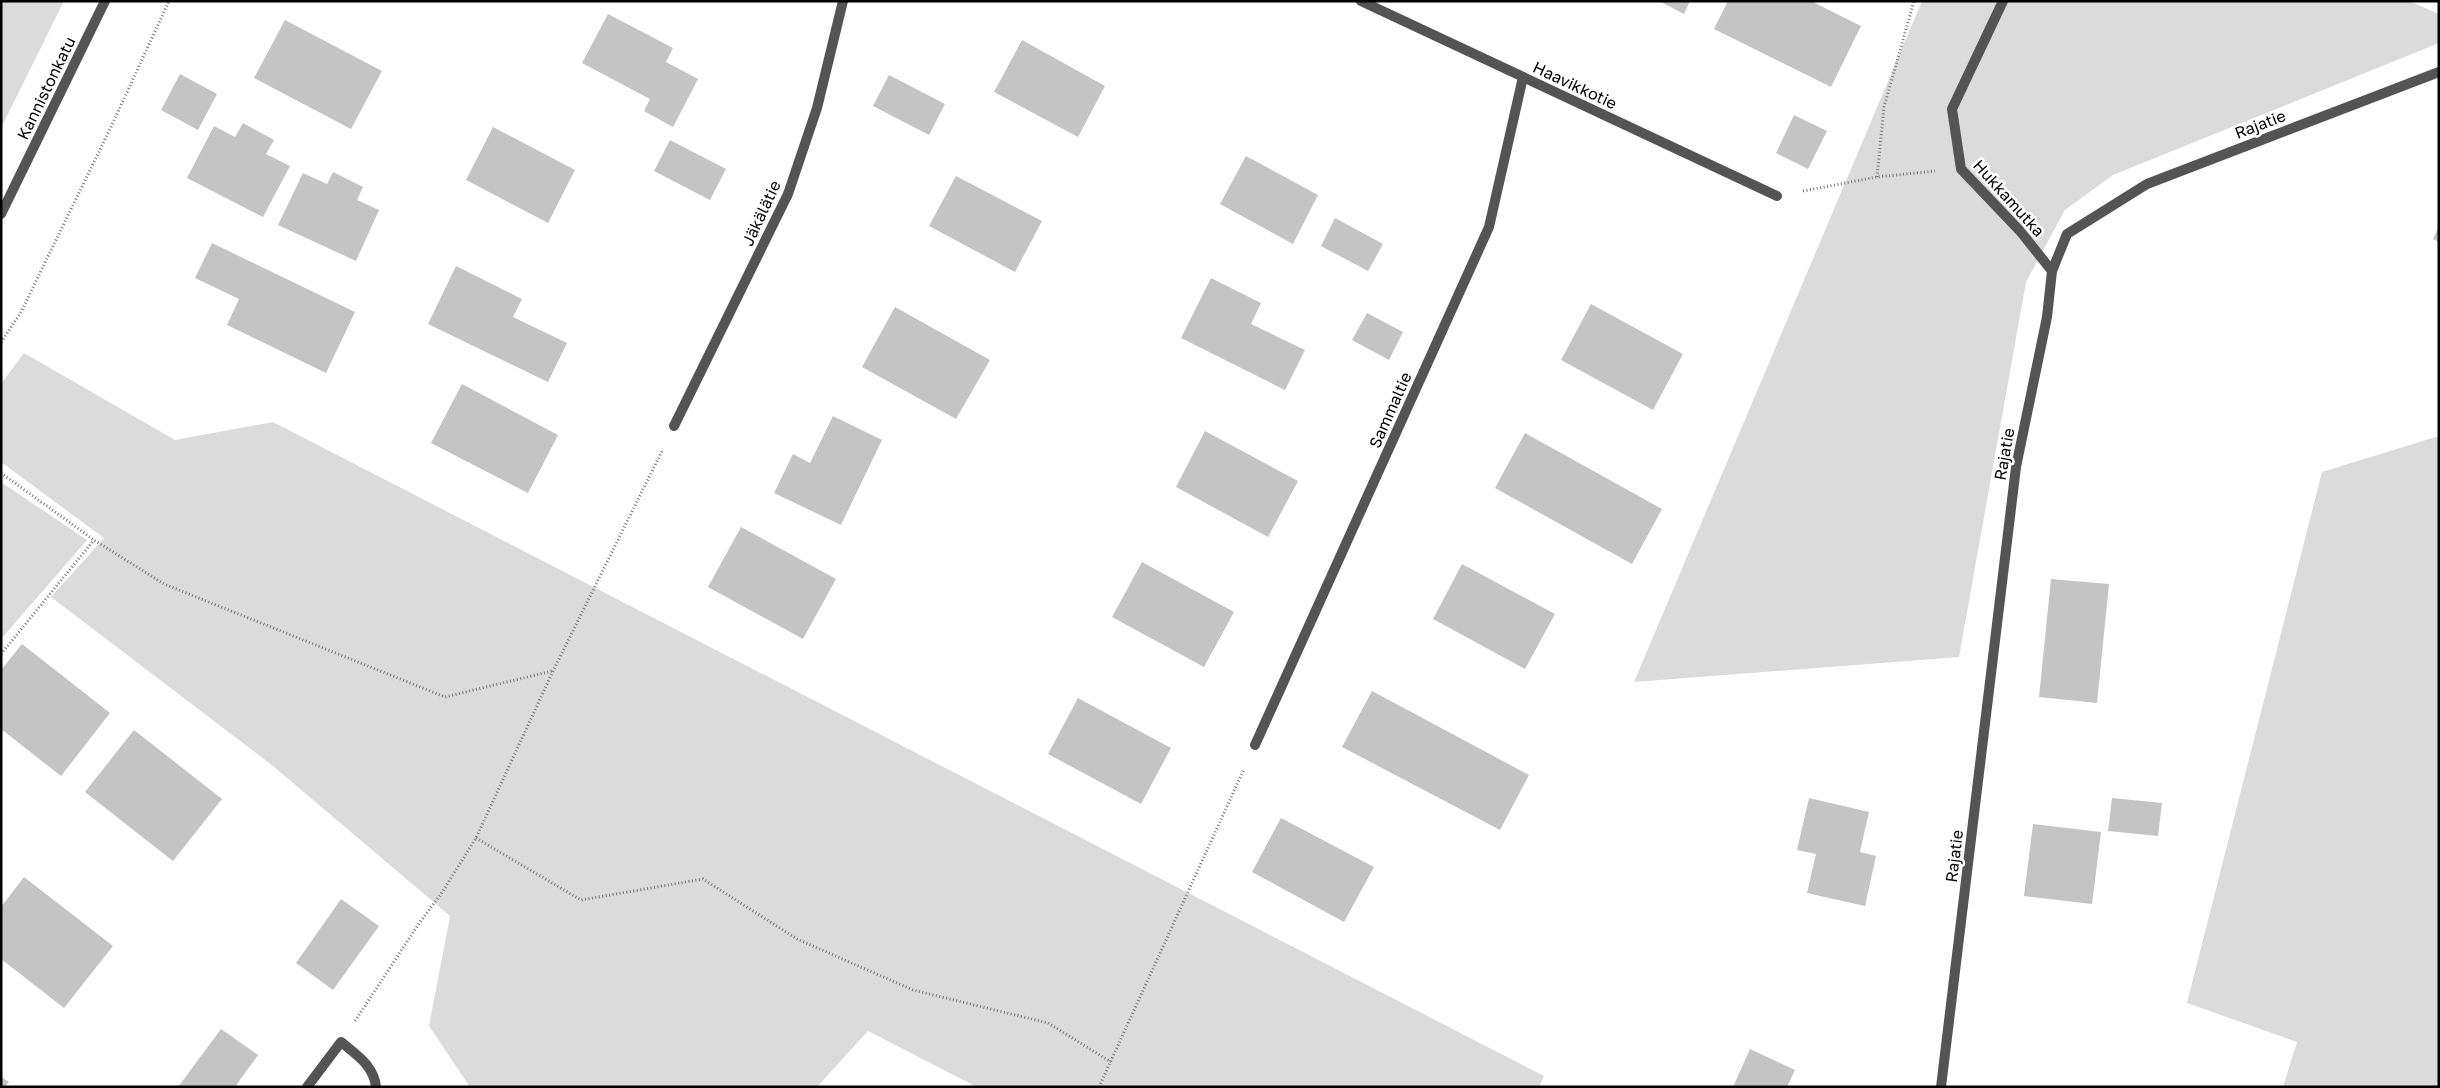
<svg xmlns="http://www.w3.org/2000/svg" width="2440" height="1088" font-family="'Golos Text',sans-serif">
<rect width="100%" height="100%" fill="#fff"/>
<g fill="#dbdbdb">
<polygon points="1,1 64,1 1,128"/>
<polygon points="1922,1 2409,1 2439,14 2439,43 2113,175 2065,210 2026,282 1959,657 1634,682"/>
<polygon points="24,353 175,440 273,422 1544,1076 1539,1087 977,1087 868,1031 817,1087 470,1087 429,1026 450,916 273,766 51,597 104,538 1,462 1,384"/>
<polygon points="2439,436 2439,1087 2283,1087 2297,1042 2187,1003 2322,472"/>
<polygon points="1,482 87,540 1,639"/>
</g>
<g fill="#c4c4c4">
<polygon points="1659,1 1690,1 1684,14"/>
<polygon points="1728,1 1811,1 1861,26 1831,87 1714,29"/>
<polygon points="608,14 673,48 666,62 698,79 673,127 644,111 650,99 582,63"/>
<polygon points="285,20 382,71 351,129 254,78"/>
<polygon points="1022,40 1105,86 1078,137 994,92"/>
<polygon points="180,74 217,94 198,130 161,110"/>
<polygon points="889,75 945,104 929,135 873,106"/>
<polygon points="1794,115 1827,131 1808,169 1776,153"/>
<polygon points="243,123 274,140 266,154 290,166 263,217 187,178 214,126 235,137"/>
<polygon points="493,127 575,170 548,223 466,180"/>
<polygon points="670,140 726,169 710,200 654,171"/>
<polygon points="1246,156 1318,195 1293,244 1220,204"/>
<polygon points="333,172 363,187 357,200 379,210 356,261 278,225 303,173 327,184"/>
<polygon points="956,176 1042,221 1015,272 929,226"/>
<polygon points="1335,218 1383,244 1368,271 1321,246"/>
<polygon points="2439,226 2439,242 2433,239"/>
<polygon points="212,243 355,312 326,373 227,325 239,299 195,278"/>
<polygon points="456,266 522,299 513,317 567,343 548,382 428,324"/>
<polygon points="1211,278 1261,303 1251,324 1305,350 1285,390 1181,338"/>
<polygon points="1591,304 1683,354 1653,410 1561,360"/>
<polygon points="895,307 990,360 956,419 862,367"/>
<polygon points="1367,313 1403,332 1389,360 1352,340"/>
<polygon points="462,384 558,435 528,493 431,443"/>
<polygon points="833,416 882,440 841,525 774,493 793,454 810,463"/>
<polygon points="1205,431 1298,481 1268,537 1176,487"/>
<polygon points="1525,433 1662,509 1632,564 1495,488"/>
<polygon points="741,527 836,579 803,639 708,587"/>
<polygon points="1142,562 1234,612 1204,667 1112,617"/>
<polygon points="1462,564 1555,614 1525,669 1433,619"/>
<polygon points="2051,579 2109,584 2097,703 2039,697"/>
<polygon points="22,644 110,713 61,776 1,729 1,670"/>
<polygon points="1372,691 1529,775 1500,830 1342,747"/>
<polygon points="1078,698 1171,748 1141,804 1048,754"/>
<polygon points="134,730 222,799 173,861 85,792"/>
<polygon points="1809,798 1869,812 1860,852 1876,856 1865,906 1807,893 1816,854 1797,850"/>
<polygon points="2112,798 2162,803 2158,836 2108,831"/>
<polygon points="1281,818 1374,867 1344,922 1252,872"/>
<polygon points="2033,824 2101,832 2092,904 2024,896"/>
<polygon points="24,877 113,946 64,1008 1,959 1,907"/>
<polygon points="341,899 379,926 333,990 296,963"/>
<polygon points="221,1029 258,1055 235,1087 178,1087"/>
<polygon points="1750,1049 1795,1070 1787,1087 1733,1087"/>
<polygon points="1,1077 9,1082 5,1087 1,1087"/>
</g>
<g fill="none" stroke-linecap="round" stroke-linejoin="round">
<g stroke="#767676" stroke-width="3" stroke-dasharray="1 2.5" stroke-linecap="butt">
<polyline points="1877,177 1884,107 1914,1"/>
<polyline points="1803,191 1877,177 1935,171"/>
<polyline points="1,342 20,314 111,127 169,1"/>
<polyline points="1,473 94,540 164,584 445,697 552,671"/>
<polyline points="1,654 94,540"/>
<polyline points="476,838 581,900 703,879 797,939 913,990 1048,1023 1111,1062"/>
<polyline points="355,1021 420,922 441,894 476,838 553,671 663,449"/>
<polyline points="1099,1087 1244,769"/>
</g>
<g stroke="#545454" stroke-width="10">
<polyline points="1361,1 1777,196"/>
<polyline points="2003,1 1952,109 1961,169 2020,231 2052,271"/>
<polyline points="674,426 788,194 817,108 843,1"/>
<polyline points="1255,745 1489,227 1523,77"/>
<path d="M 307,1087 L 341,1042 C 357,1055 374,1066 376,1087"/>
<polyline points="1941,1087 2016,467 2047,317 2052,271 2067,234 2147,184 2439,72"/>
</g>
<polyline stroke="#545454" stroke-width="10" points="1,214 105,1"/>
</g>
<g text-anchor="middle" dominant-baseline="central" stroke-width="5" stroke-linejoin="round" paint-order="stroke">
<g font-size="16" fill="#000" stroke="#fff">
<text transform="translate(1575 85) rotate(25)">Haavikkotie</text>
<text transform="translate(46 88) rotate(-64)">Kannistonkatu</text>
<text transform="translate(2260 124) rotate(-21)">Rajatie</text>
<text transform="translate(2009 198) rotate(48)">Hukkamutka</text>
<text transform="translate(761 213) rotate(-65)">Jäkälätie</text>
<text transform="translate(1390 410) rotate(-66)">Sammaltie</text>
<text transform="translate(2004 454) rotate(-80)">Rajatie</text>
<text transform="translate(1954 856) rotate(-83)">Rajatie</text>
</g>
</g>
<rect width="2440" height="1088" fill="none" stroke="#000000" stroke-width="5"/>
</svg>
